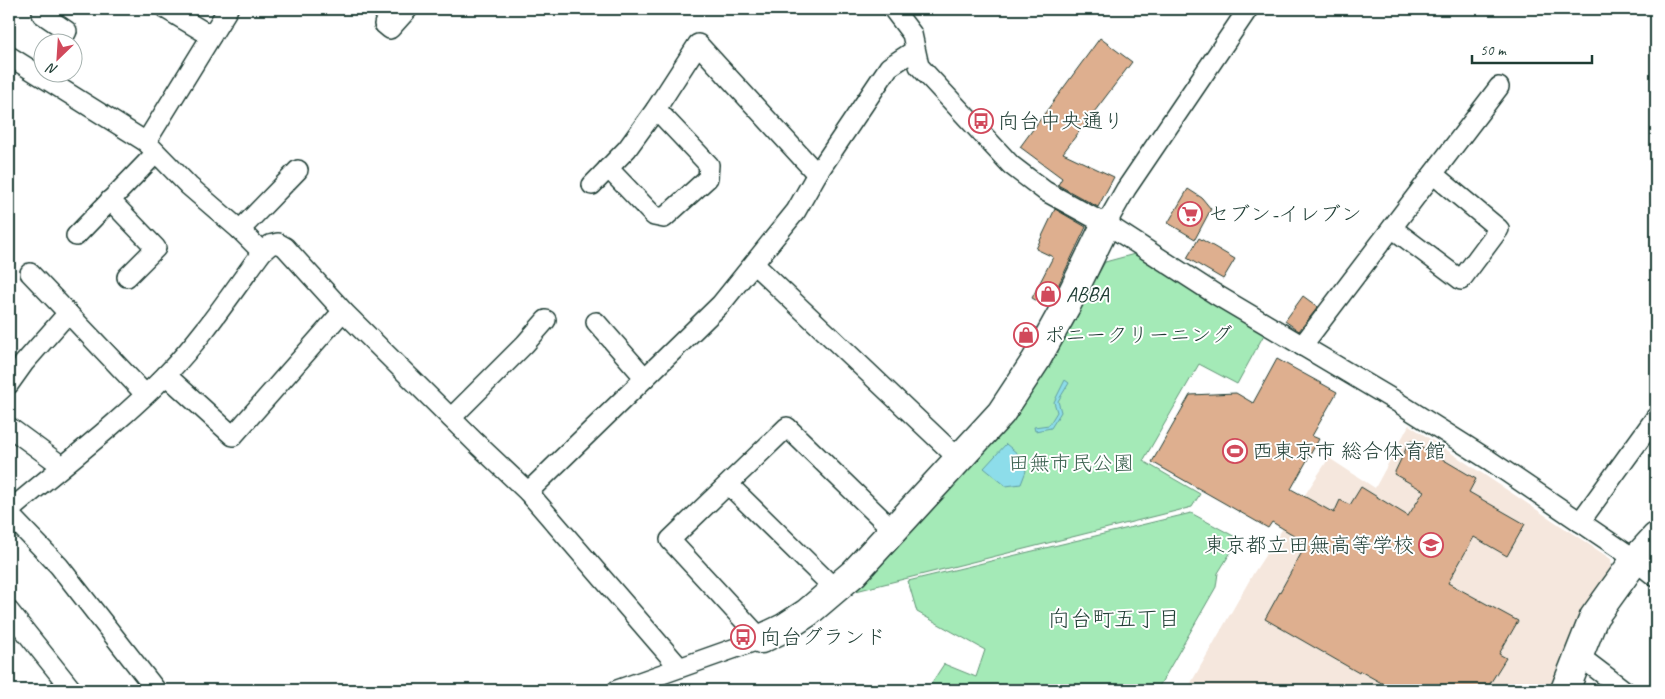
<svg xmlns="http://www.w3.org/2000/svg" width="1665" height="699" font-family="Caveat,'Klee One',sans-serif">
<rect width="100%" height="100%" fill="#fff"/>
<filter id="ink" filterUnits="userSpaceOnUse"><feTurbulence type="fractalNoise" baseFrequency=".02" numOctaves="2"/><feDisplacementMap in="SourceGraphic" scale="10" xChannelSelector="R" yChannelSelector="G"/><feConvolveMatrix kernelMatrix="1 2 1 2 8 2 1 2 1" color-interpolation-filters="sRGB"/></filter>
<g filter="url(#ink)">
<polygon fill="#f5e7dd" points="1409,425 1611,559 1612,568 1580,617 1554,690 1187,690 1253,574 1329,458 1375,488"/>
<g fill="#a4eab7" stroke="#629476">
<polygon points="1142,252 1266,331 1237,384 1199,364 1143,461 1200,494 1192,507 856,591 1009,425 1047,365 1105,262"/>
<polygon points="1191,513 1239,539 1218,573 1216,587 1157,690 927,690 944,664 976,677 985,650 917,612 908,581"/>
</g>
<g fill="#8dddea" stroke="#619da1">
<polygon points="1065,380 1069,383 1058,401 1061,412 1051,428 1035,431 1034,427 1049,425 1057,412 1054,402"/>
<polygon points="1006,444 1018,454 1026,471 1021,484 1006,486 984,468"/>
</g>
<g fill="#deaf8f" stroke="#1f3d34">
<polygon points="1100,38 1132,62 1063,153 1114,177 1098,207 1058,185 1062,178 1020,147"/>
<polygon points="1188,189 1202,198 1211,209 1195,239 1168,223"/>
<polygon points="1055,209 1086,227 1048,307 1032,298 1053,257 1036,249"/>
<polygon points="1199,238 1235,259 1223,279 1187,258"/>
<polygon points="1303,296 1318,307 1299,331 1285,321"/>
<polygon points="1277,359 1337,392 1312,436 1319,439 1291,489 1334,513 1340,500 1350,505 1361,487 1408,516 1424,491 1394,474 1410,440 1476,479 1469,492 1525,524 1507,556 1474,537 1448,583 1518,621 1499,654 1506,658 1486,690 1394,690 1360,671 1359,673 1265,619 1307,543 1272,522 1268,528 1152,462 1190,395 1236,393 1253,403"/>
</g>
<g fill="none" stroke-linecap="round" stroke-linejoin="round">
<defs>
<g id="street">
<polyline points="166,9 211,36"/>
<polyline points="893,9 912,34 919,66 1011,165 1045,191 1116,230 1215,294 1394,400 1489,460 1623,551 1656,577"/>
<polyline points="42,14 67,31 61,42"/>
<polyline points="384,24 390,29 408,9"/>
<polyline points="9,56 146,142 189,186 240,230 262,252"/>
<polyline points="146,142 228,9"/>
<polyline points="608,168 654,216 664,218 708,178 709,165 656,109"/>
<polyline points="592,185 627,149 656,109 698,44 817,174"/>
<polyline points="110,200 156,248 127,277"/>
<polyline points="1106,224 1126,189 1248,9"/>
<polyline points="1392,228 1461,280 1499,229 1433,174"/>
<polyline points="240,230 298,170"/>
<polyline points="76,236 156,153"/>
<polyline points="754,264 959,459"/>
<polyline points="30,273 145,394"/>
<polyline points="596,322 645,378"/>
<polyline points="1302,346 1499,87"/>
<polyline points="166,375 233,436 343,311"/>
<polyline points="9,384 24,363 68,313"/>
<polyline points="451,418 525,344 546,320"/>
<polyline points="9,427 62,466"/>
<polyline points="729,485 836,590"/>
<polyline points="528,492 721,304 796,211 817,174 889,67 915,50"/>
<path d="M 9,511 C 62,466 118,424 166,375 C 203,337 231,294 262,252 L 270,245 L 278,243 L 285,247 L 343,311 L 475,442 L 528,492 L 679,667"/>
<polyline points="9,514 59,566 156,690"/>
<polyline points="1580,522 1656,417"/>
<polyline points="9,611 72,690"/>
<polyline points="1578,655 1624,690"/>
<polyline points="617,690 761,639 670,540 787,427 894,531"/>
</g>
<g id="secondary">
<polyline points="761,639 784,628 807,613 854,573 1001,413 1036,360 1066,306 1106,224"/>
<polyline points="1565,690 1594,617 1635,560 1656,537"/>
</g>
</defs>
<use href="#street" stroke="#1f3d34" stroke-width="22"/>
<use href="#secondary" stroke="#1f3d34" stroke-width="31"/>
<use href="#street" stroke="#fff" stroke-width="19"/>
<use href="#secondary" stroke="#fff" stroke-width="28"/>
</g>
</g>
<defs>
<symbol id="bus-ring" viewBox="-11 -11 22 22"><circle r="9.5" fill="#fff" stroke="#d1495b" stroke-width="1.5"/><path d="M-5-6H5V4H4V6H2V4H-2V6H-4V4H-5ZM-3.5-4V0h7V-4ZM-3.5 1.2v1.5H-2V1.2ZM2 1.2v1.5H3.5V1.2Z" fill="#d1495b"/></symbol>
<symbol id="supermarket-ring" viewBox="-11 -11 22 22"><circle r="9.5" fill="#fff" stroke="#d1495b" stroke-width="1.5"/><path d="M-6-5.5h2.5l.6 2H6L4.5 2H-2.5L-4.4-4H-6ZM-1.5 3.2a1.3 1.3 0 1 0 .1 0ZM3 3.2a1.3 1.3 0 1 0 .1 0Z" fill="#d1495b"/></symbol>
<symbol id="shop-ring" viewBox="-11 -11 22 22"><circle r="9.5" fill="#fff" stroke="#d1495b" stroke-width="1.5"/><path d="M-5-2.5h2.3a2.7 3.5 0 0 1 5.4 0H5L5.5 6h-11ZM-1.5-2.5h3a1.5 2.3 0 0 0-3 0Z" fill="#d1495b"/></symbol>
<symbol id="stadium-ring" viewBox="-11 -11 22 22"><circle r="9.5" fill="#fff" stroke="#d1495b" stroke-width="1.5"/><path d="M0-5a6.5 5 0 1 0 0 10a6.5 5 0 1 0 0-10ZM-3.5-1.8h7v3.6h-7Z" fill="#d1495b"/></symbol>
<symbol id="school-ring" viewBox="-11 -11 22 22"><circle r="9.5" fill="#fff" stroke="#d1495b" stroke-width="1.5"/><path d="M0-5L7-2L0 1L-7-2ZM-4 1L0 2.5L4 1V4Q0 6-4 4Z" fill="#d1495b"/></symbol>
</defs>
<g fill-rule="evenodd">
<use href="#bus-ring" x="967" y="107" width="28" height="28"/>
<use href="#supermarket-ring" x="1176" y="200" width="28" height="28"/>
<use href="#shop-ring" x="1034" y="280" width="28" height="28"/>
<use href="#shop-ring" x="1012" y="321" width="28" height="28"/>
<use href="#stadium-ring" x="1221" y="437" width="28" height="28"/>
<use href="#school-ring" x="1417" y="531" width="28" height="28"/>
<use href="#bus-ring" x="729" y="623" width="28" height="28"/>
</g>
<g text-anchor="middle" dominant-baseline="central" stroke-width="4" stroke-linejoin="round" paint-order="stroke">
<g font-size="21" fill="#1f3d34" stroke="#fff" text-anchor="start">
<text x="998" y="121">向台中央通り</text>
<text x="1208" y="214">セブン-イレブン</text>
<text x="1066" y="294">ABBA</text>
<text x="1044" y="335">ポニークリーニング</text>
<text x="1252" y="451">西東京市 総合体育館</text>
<text x="1414" y="545" text-anchor="end">東京都立田無高等学校</text>
<text x="760" y="637">向台グランド</text>
</g>
<g font-size="21" fill="#3a604e" stroke="#fff">
<text x="1071" y="463">田無市民公園</text>
</g>
<g font-size="22" fill="#1f3d34" stroke="#fff">
<text x="1114" y="619">向台町五丁目</text>
</g>
</g>
<rect width="1665" height="699" fill="none" stroke="#fff" stroke-width="30"/>
<rect x="15" y="15" width="1635" height="669" fill="none" stroke="#1f3d34" stroke-width="2" filter="url(#ink)"/>
<g transform="translate(58 58) rotate(205)"><circle r="24" fill="#ffffff" stroke="#a5b1ae"/>
<path d="M0-4L9 19L0 12L-9 19Z" fill="#d1495b"/>
<text y="-8" font-size="14" font-weight="bold" text-anchor="middle" fill="#1f3d34">N</text>
</g>
<path d="M1472 55v8h120v-8" fill="none" stroke="#1f3d34" stroke-width="2.5"/>
<text x="1480" y="55" font-size="15" fill="#1f3d34" stroke="#ffffff" stroke-width="4" paint-order="stroke">50 m</text>
</svg>
